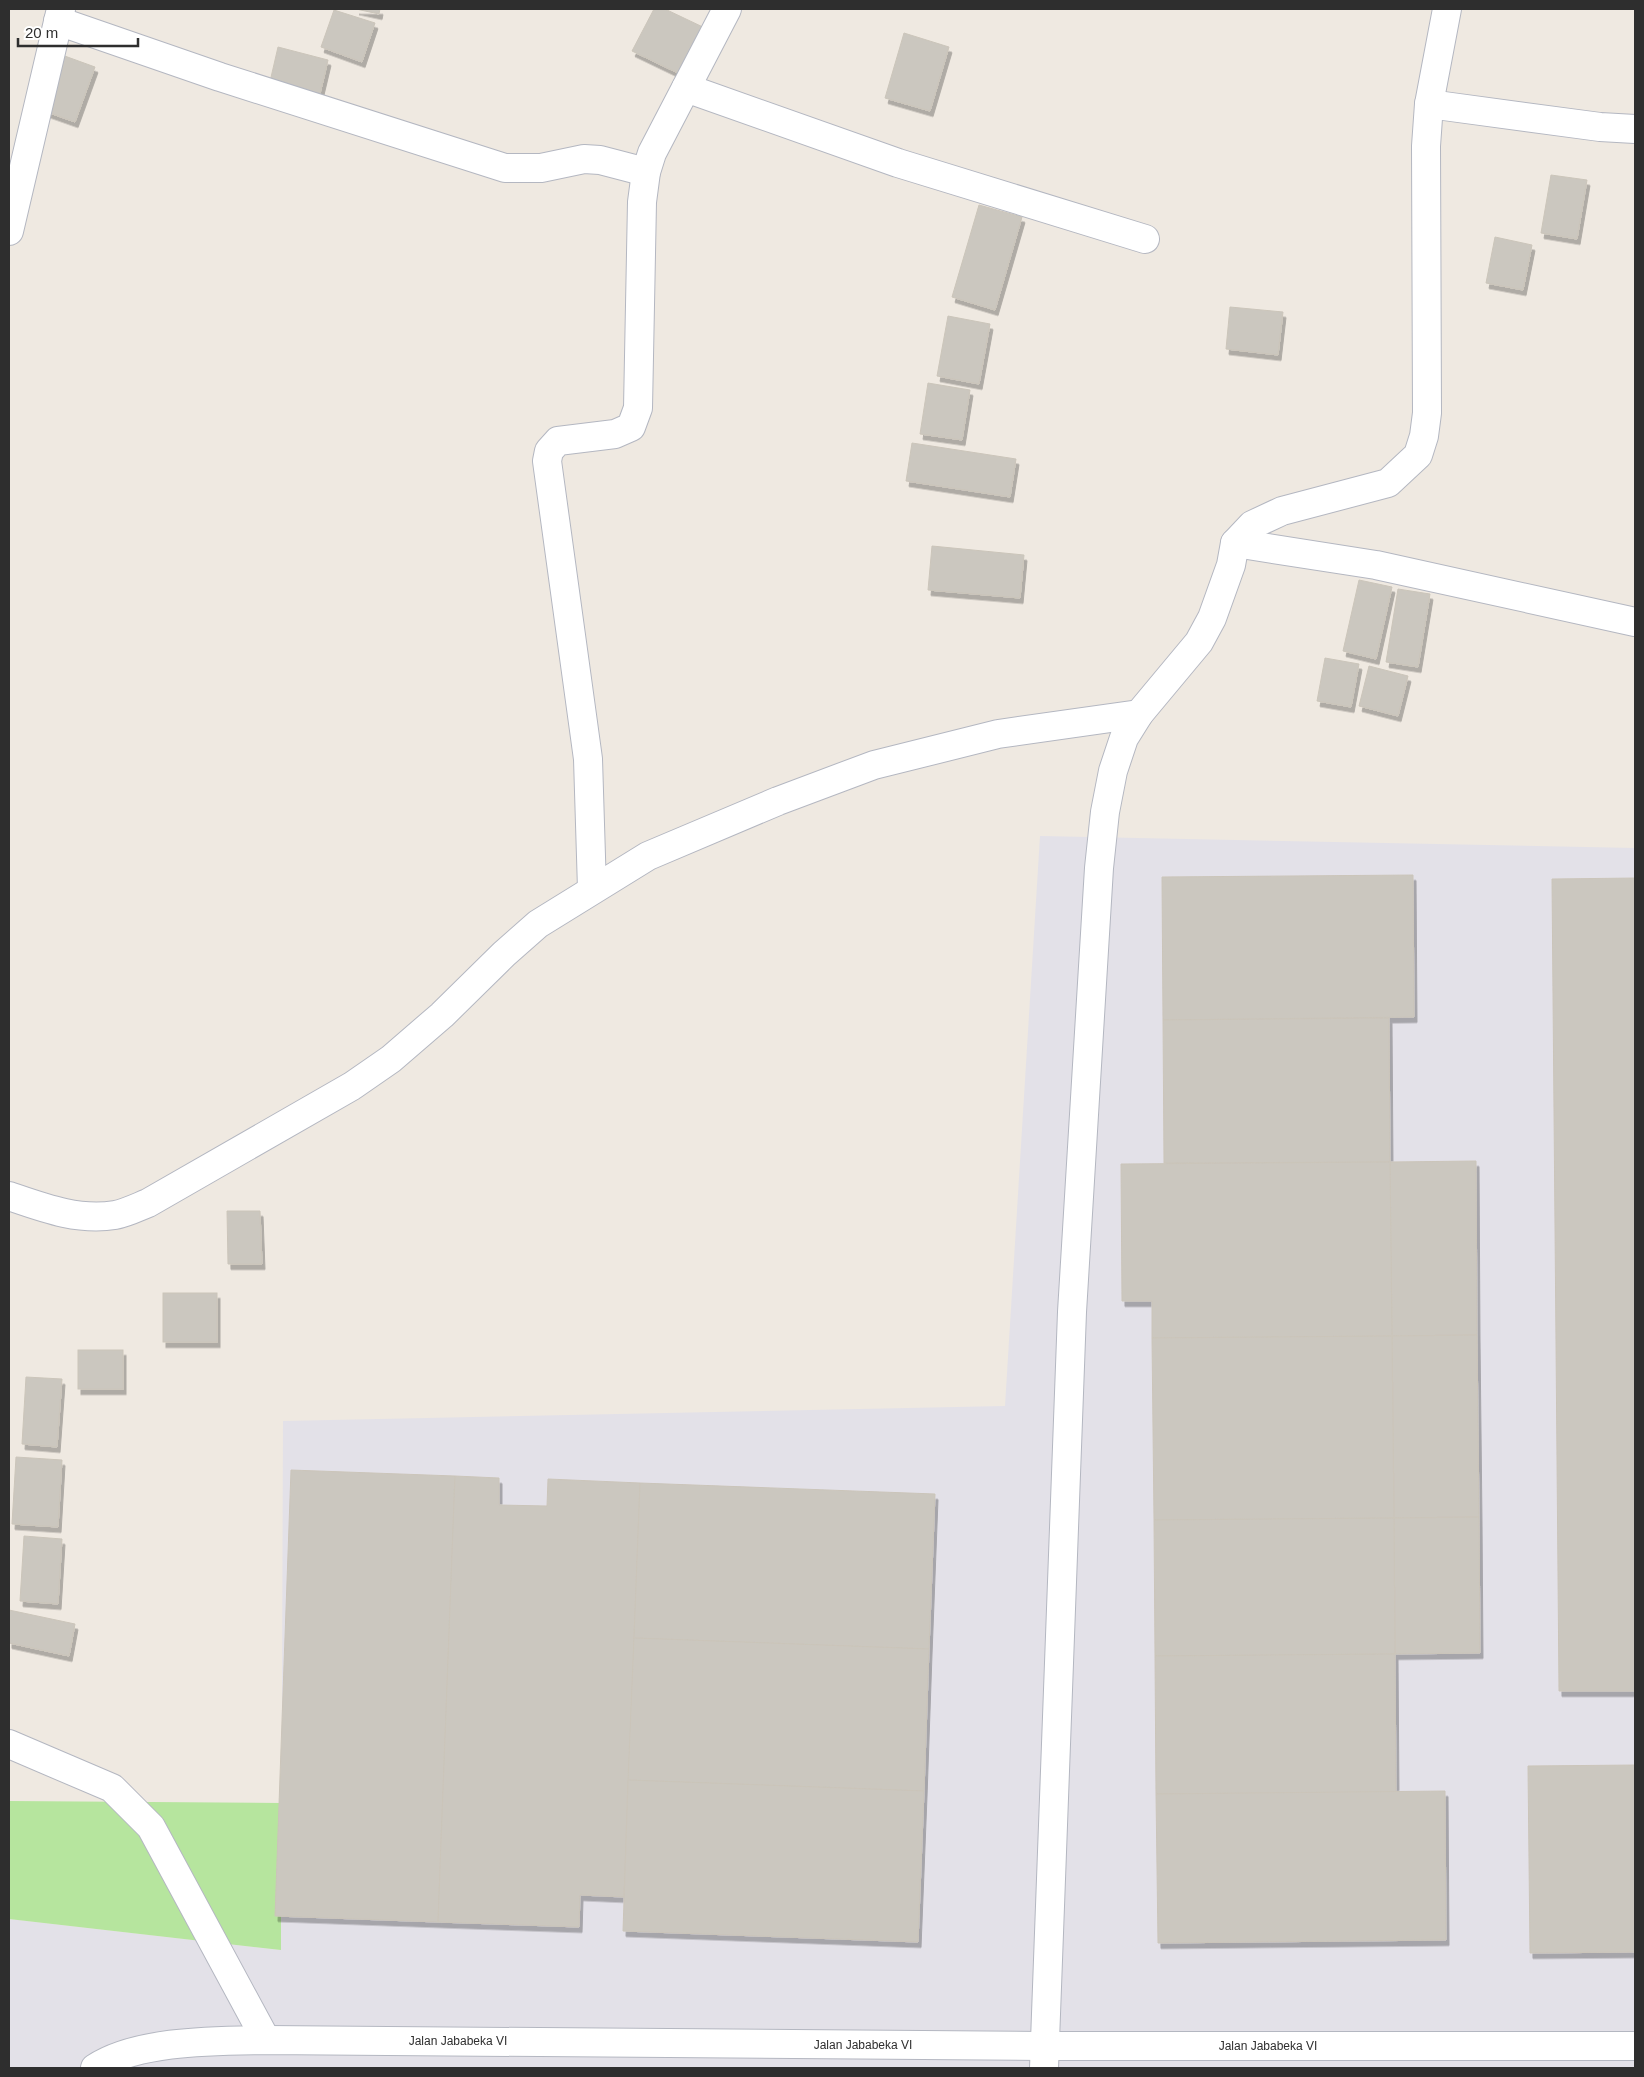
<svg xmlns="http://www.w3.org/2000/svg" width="1644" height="2077" font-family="Helvetica,sans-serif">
<defs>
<filter id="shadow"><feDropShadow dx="3" dy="5.5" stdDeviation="0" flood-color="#0004"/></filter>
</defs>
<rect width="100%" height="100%" fill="#efe9e1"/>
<polygon fill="#e3e1e8" points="1040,836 1635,848 1635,2068 9,2068 9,1919 281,1950 283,1421 1005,1406"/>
<polygon fill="#b6e59e" points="9,1801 281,1803 281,1950 9,1919"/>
<g fill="#cbc7bf" stroke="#cbc5ba" filter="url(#shadow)">
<polygon points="356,9 380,9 379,14"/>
<polygon points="654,9 665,9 707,29 684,76 632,51"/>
<polygon points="334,10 375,23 362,62 321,47"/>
<polygon points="904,33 949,47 930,111 885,98"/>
<polygon points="278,47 328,60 319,98 269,86"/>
<polygon points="62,55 95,67 75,122 41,110"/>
<polygon points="1551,175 1587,180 1577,239 1541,233"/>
<polygon points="979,205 1022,217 995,310 952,297"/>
<polygon points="1495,237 1532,245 1523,290 1486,283"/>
<polygon points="1230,307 1283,312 1278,355 1226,349"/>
<polygon points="948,316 990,324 979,384 937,376"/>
<polygon points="928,383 970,390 962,440 920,434"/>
<polygon points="912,443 1016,459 1010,497 906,481"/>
<polygon points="932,546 1024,555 1020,598 928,590"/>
<polygon points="1359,580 1392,587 1376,659 1343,651"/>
<polygon points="1398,589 1430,594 1418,667 1386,662"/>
<polygon points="1325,658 1359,664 1351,707 1317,701"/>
<polygon points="1369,666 1408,676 1398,716 1359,706"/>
<polygon points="1413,875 1414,1017 1163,1020 1162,877"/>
<polygon points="1635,878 1635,1691 1559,1691 1552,879"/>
<polygon points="1389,1018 1390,1162 1164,1163 1163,1020"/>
<polygon points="1476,1161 1477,1335 1392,1336 1390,1162"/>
<polygon points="1390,1162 1392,1336 1152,1338 1152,1301 1122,1301 1121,1164"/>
<polygon points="227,1211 260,1211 262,1264 228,1264"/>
<rect x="163" y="1293" width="54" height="49"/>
<polygon points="1477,1335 1479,1517 1394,1518 1392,1336"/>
<polygon points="1392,1336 1394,1518 1154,1520 1152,1338"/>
<rect x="78" y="1350" width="45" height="39"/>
<polygon points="26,1377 62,1379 57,1447 22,1444"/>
<polygon points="16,1457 62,1460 58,1527 12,1524"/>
<polygon points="291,1470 455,1476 438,1922 275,1916"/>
<polygon points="455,1476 499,1478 499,1505 547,1506 548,1479 640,1483 624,1897 580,1895 579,1927 438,1922"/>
<polygon points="640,1483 935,1494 929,1649 634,1638"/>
<polygon points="1479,1517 1480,1653 1395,1654 1394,1518"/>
<polygon points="1394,1518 1395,1654 1155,1656 1154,1520"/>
<polygon points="24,1536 62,1539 58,1604 20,1601"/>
<polygon points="9,1610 75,1624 69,1656 9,1643"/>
<polygon points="634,1638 929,1649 924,1791 628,1780"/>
<polygon points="1395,1654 1396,1792 1156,1794 1155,1656"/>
<polygon points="1635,1765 1635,1952 1530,1953 1528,1766"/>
<polygon points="628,1780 924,1791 918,1942 623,1931"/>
<polygon points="1445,1791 1446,1940 1158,1943 1156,1794"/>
</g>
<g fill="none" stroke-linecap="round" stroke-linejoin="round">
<defs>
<g id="street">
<polyline points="58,21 220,77 505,168 541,168 584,159 600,160 646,172"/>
<polyline points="686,88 898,163 1145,239"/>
<polyline points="1429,104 1600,127 1635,129"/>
<polyline points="9,231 61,9"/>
<polyline points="1235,543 1376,565 1635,622"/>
<polyline points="592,889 588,759 547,461 549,451 558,441 615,434 631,427 638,408 642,202 646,172 652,153 727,9"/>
<path d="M 9,1196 C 44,1208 78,1221 115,1215 C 126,1213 138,1207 148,1203 L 352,1086 L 391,1059 L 442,1015 L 504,954 L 538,924 L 648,856 L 778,801 L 874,765 L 998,734 L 1139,714"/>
<polyline points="9,1744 112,1788 151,1827 266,2040"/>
<polyline points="1044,2068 1072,1312 1099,868 1105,812 1113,771 1124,738 1139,714 1199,642 1212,618 1231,565 1235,543 1252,525 1282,511 1388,483 1418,455 1424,436 1427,413 1426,146 1429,104 1447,9"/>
</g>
<path id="secondary" d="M 95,2068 C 138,2040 215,2041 266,2040 L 1044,2046 L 1635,2046"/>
</defs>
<use href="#street" stroke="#b4b7c1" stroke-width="30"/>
<use href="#secondary" stroke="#b4b7c1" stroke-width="30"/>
<use href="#street" stroke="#fff" stroke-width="28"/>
<use href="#secondary" stroke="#fff" stroke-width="28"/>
</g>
<g text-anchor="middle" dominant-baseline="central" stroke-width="4.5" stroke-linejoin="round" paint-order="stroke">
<g font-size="12" fill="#2e2e2e" stroke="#fff">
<text x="458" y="2041">Jalan Jababeka VI</text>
<text x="863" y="2045">Jalan Jababeka VI</text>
<text x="1268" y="2046">Jalan Jababeka VI</text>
</g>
</g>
<rect width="1644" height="2077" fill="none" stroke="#2e2e2e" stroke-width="20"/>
<path d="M18 38v8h120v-8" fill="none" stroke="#2e2e2e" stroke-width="2.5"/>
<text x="25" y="38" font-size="15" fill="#2e2e2e" stroke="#ffffff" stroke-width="4" paint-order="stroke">20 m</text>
</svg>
